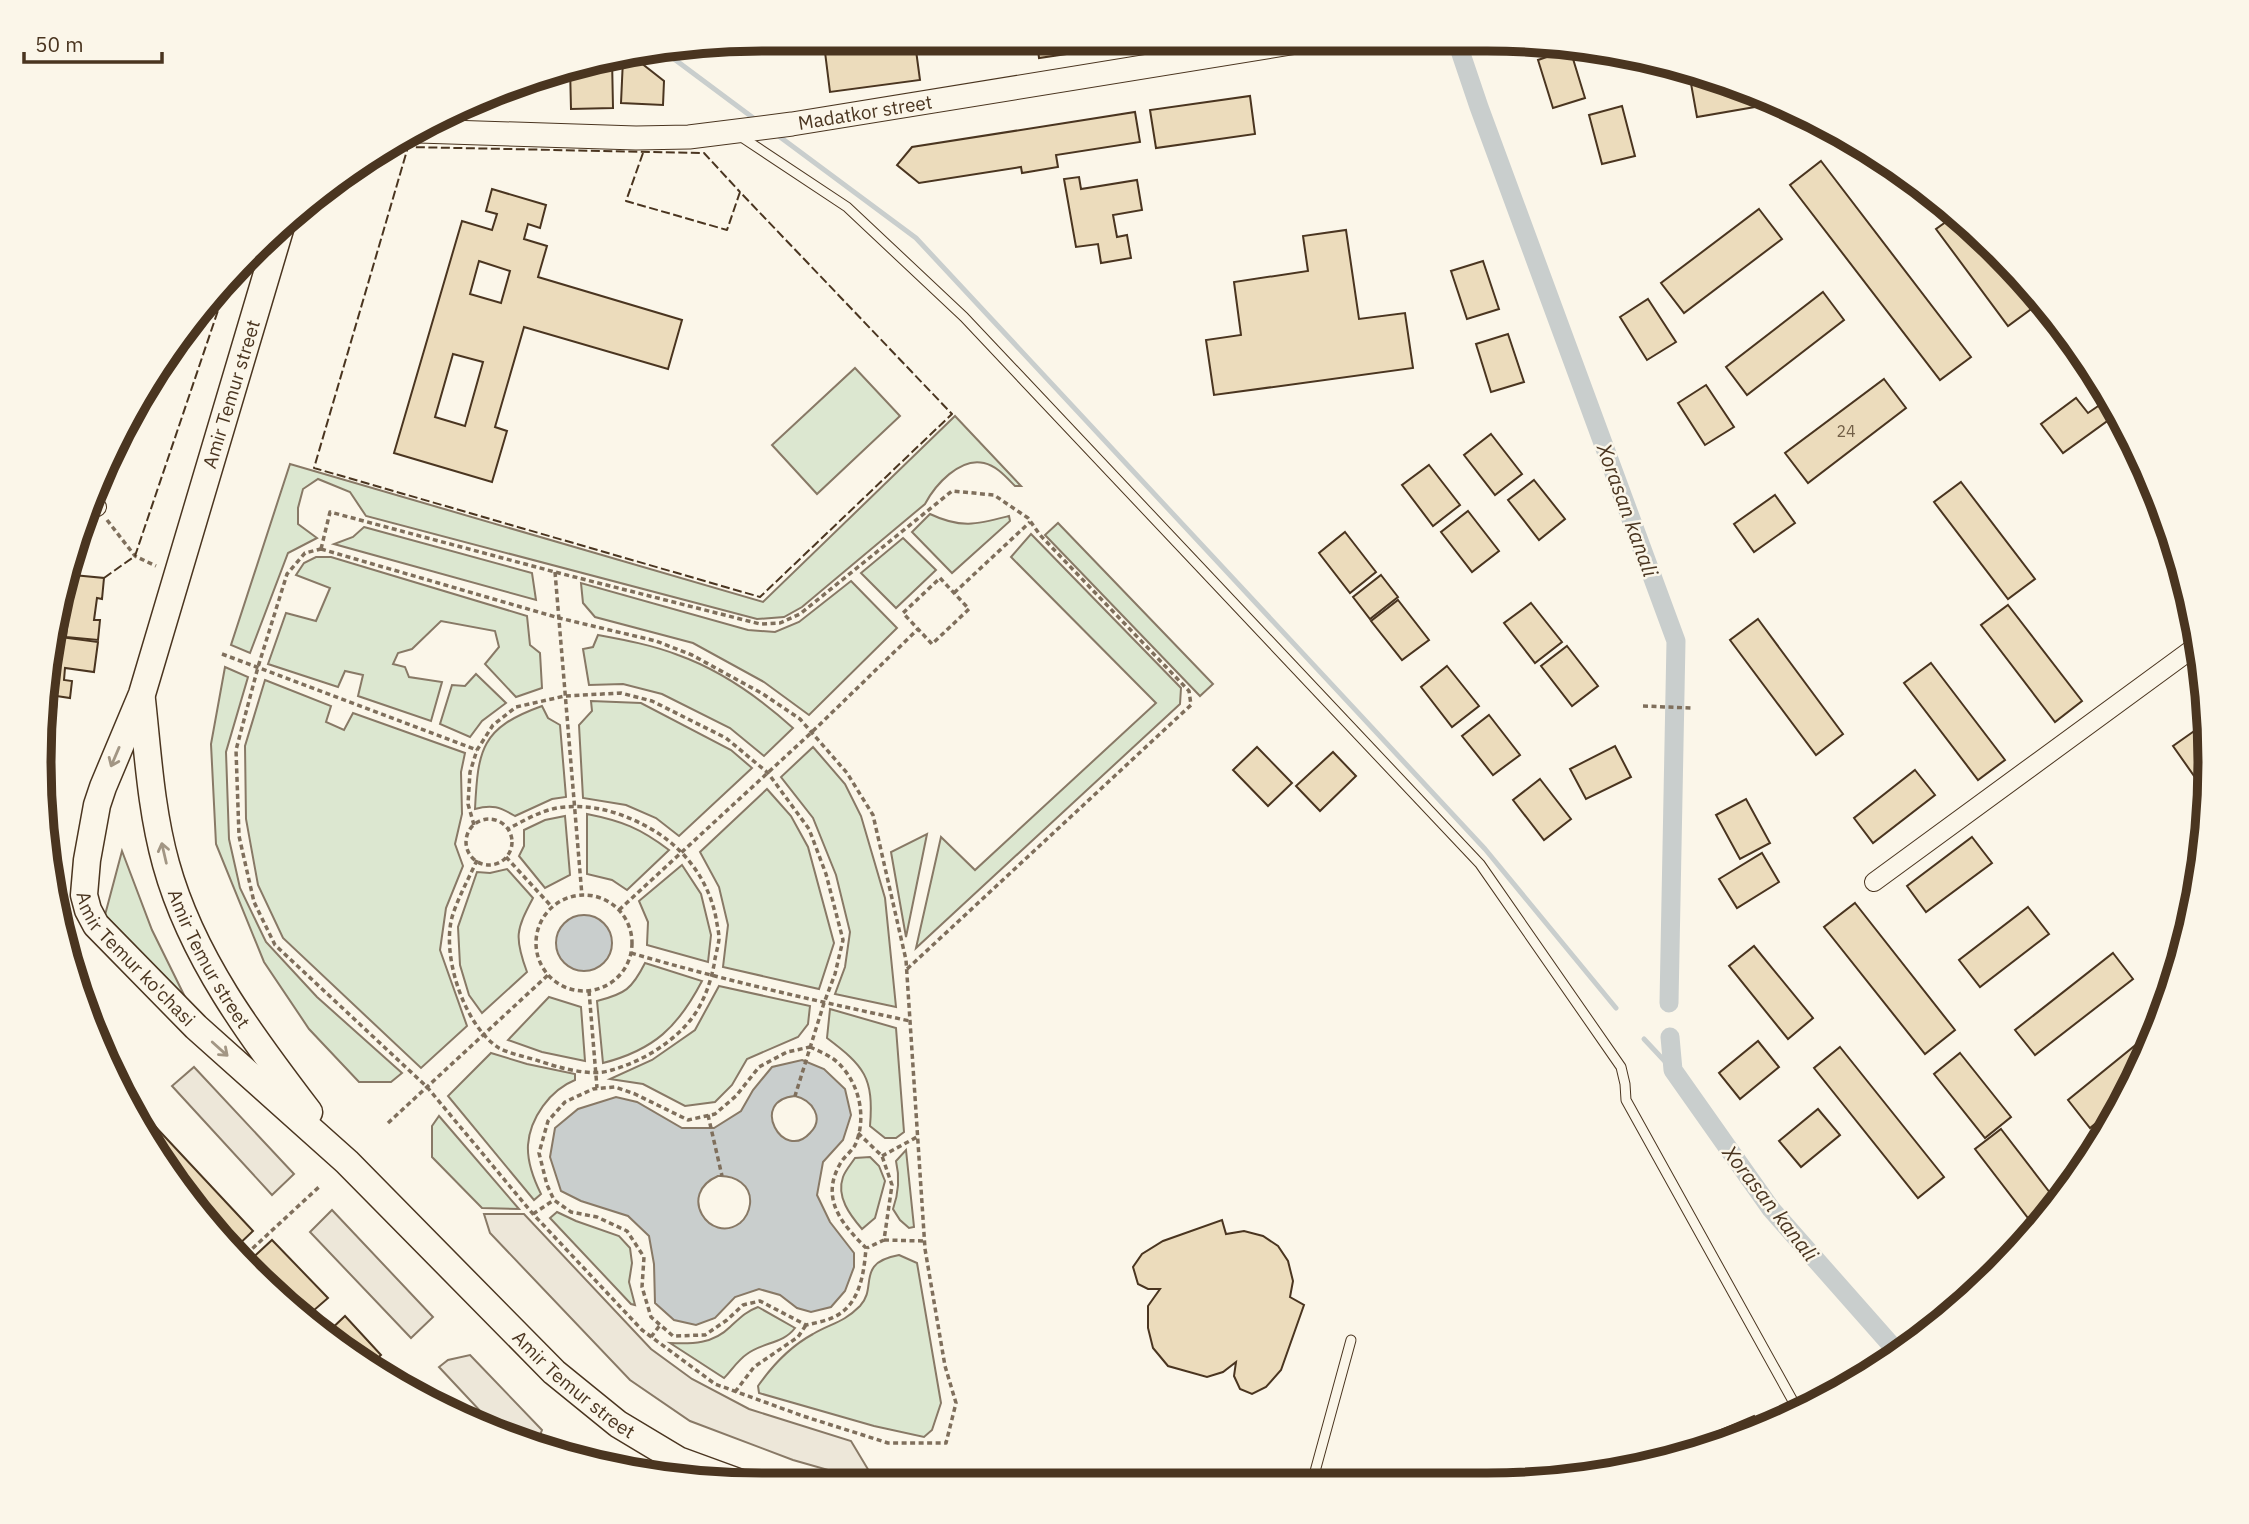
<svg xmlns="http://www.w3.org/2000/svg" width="2249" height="1524" font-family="'IBM Plex Sans',sans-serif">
<rect width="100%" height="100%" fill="#fbf6e9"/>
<g fill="#dce7d0" stroke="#887966" stroke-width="2">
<polygon points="855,368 900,416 817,494 772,445"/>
<path d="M 955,416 L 1021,486 L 1015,486 C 1006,477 997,466 984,463 C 960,457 935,485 925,504 L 802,607 L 784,617 L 757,619 L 366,516 L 350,492 L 318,479 L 303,489 L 298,508 L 298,524 L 317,538 L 288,553 L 250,653 L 231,645 L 290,464 L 763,602 Z"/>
<path d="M 930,514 C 961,529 978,524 1009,516 L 1010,521 L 952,573 L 912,532 Z"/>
<polygon points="1058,523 1213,684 1200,696 1045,535"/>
<polygon points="364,527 532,573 536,600 334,544 353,537"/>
<polygon points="1031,534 1181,688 1180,704 916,948 941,837 975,870 1156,703 1011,557"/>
<polygon points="903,538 936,570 896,608 861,573"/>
<polygon points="316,557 331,557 527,616 530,645 540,653 542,688 516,697 485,664 499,647 495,631 441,621 412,649 398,653 393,664 405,667 409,677 442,682 431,721 358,696 363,675 345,671 338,687 268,664 286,613 316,621 330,588 296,575 304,563"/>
<polygon points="851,581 897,628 809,715 764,682 693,643 595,617 583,603 581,583 748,630 775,632 799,622"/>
<path d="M 598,635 C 625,640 652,645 678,655 C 720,670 761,699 793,728 L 764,756 L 730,728 L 662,694 L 623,684 L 589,685 L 583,649 L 593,647 Z"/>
<polygon points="225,667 248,677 226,752 229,839 240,888 266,942 317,997 402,1073 391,1082 359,1082 309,1029 264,962 216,844 211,744"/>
<polygon points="476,674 506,703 482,721 470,737 440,724 452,685 465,686"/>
<polygon points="265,680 331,706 326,722 344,730 353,713 465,753 461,772 462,814 455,844 463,866 446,908 440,950 467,1026 421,1068 283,938 258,885 246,819 245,746"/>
<polygon points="591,701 641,703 731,750 752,768 679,836 656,818 626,805 583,798 579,725 592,711"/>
<path d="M 542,706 L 548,718 L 560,725 L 566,797 L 552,799 L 515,816 C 500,807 492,804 475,809 C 478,749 481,728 542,706 Z"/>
<polygon points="813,747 845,784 861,816 885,898 896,1007 835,994 845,967 850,932 836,875 813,818 781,777"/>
<polygon points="767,789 791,816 808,847 834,943 819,989 723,967 728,925 719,887 700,852"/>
<path d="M 587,814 C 622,821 640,828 669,850 L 627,890 L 612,880 L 587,874 Z"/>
<polygon points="565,816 570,875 545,888 519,856 524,846 524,830 545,820"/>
<polygon points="927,834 906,937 891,852"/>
<polygon points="122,851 152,930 189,1005 105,915"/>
<polygon points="682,865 701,894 711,935 708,962 647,945 648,922 639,901"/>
<path d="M 507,869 L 533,898 C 516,930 514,937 527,972 L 482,1013 L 469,995 L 460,965 L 458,927 L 477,872 L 490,873 Z"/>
<path d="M 645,963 L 702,981 C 678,1027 654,1050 603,1063 L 597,1001 C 625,994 632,989 645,963 Z"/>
<polygon points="719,986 810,1006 808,1024 798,1037 747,1059 732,1085 715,1102 685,1106 643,1084 610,1079 652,1060 695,1030"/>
<polygon points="549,997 581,1007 585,1061 542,1052 508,1040"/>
<path d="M 830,1009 L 896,1028 L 904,1132 L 896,1138 L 885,1138 L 870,1126 C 874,1077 864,1066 827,1038 Z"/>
<path d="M 491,1053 L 527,1064 L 575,1074 L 575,1080 C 550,1090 530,1118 528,1145 C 527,1162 534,1180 541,1194 L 534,1200 L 448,1096 Z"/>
<polygon points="439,1116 519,1209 482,1208 432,1157 432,1126"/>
<path d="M 906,1150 L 914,1227 L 909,1228 L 900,1220 L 893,1209 C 899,1192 900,1178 896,1161 Z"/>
<path d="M 870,1157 L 879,1166 L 885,1181 L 875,1218 L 862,1229 C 850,1215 836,1197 843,1177 C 845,1171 851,1164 855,1158 Z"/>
<polygon points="557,1212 576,1221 619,1236 630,1248 632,1263 629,1282 635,1305 631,1304 550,1218"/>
<path d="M 899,1255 L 917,1263 L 941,1403 L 932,1430 L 924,1437 L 874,1426 L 759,1393 L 758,1386 C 772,1366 791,1346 813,1334 C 832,1323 843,1323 860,1306 C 878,1287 855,1263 899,1255 Z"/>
<path d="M 758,1307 L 795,1328 C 783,1344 763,1342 747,1354 C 738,1360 731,1371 724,1378 L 670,1343 C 692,1344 713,1344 730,1327 C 740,1318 745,1312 758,1307 Z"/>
</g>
<g fill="#ede7d9" stroke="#887966" stroke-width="2">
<polygon points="194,1067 294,1174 272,1195 172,1086"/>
<polygon points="332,1210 433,1317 411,1338 310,1232"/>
<polygon points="484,1214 524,1214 651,1349 692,1379 749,1409 851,1441 869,1471 870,1482 793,1460 690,1421 630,1380 490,1233"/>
<polygon points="470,1355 542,1430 537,1443 497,1429 439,1367 448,1360"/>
</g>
<g fill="#c9cecd" stroke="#887966" stroke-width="2" fill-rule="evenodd">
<circle cx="584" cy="943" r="28"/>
<path d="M 802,1060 L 824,1069 L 845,1089 L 851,1115 L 843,1140 L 823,1162 L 817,1195 L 830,1222 L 854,1253 L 854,1267 L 845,1291 L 831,1307 L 811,1312 L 797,1308 L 780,1295 L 759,1289 L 735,1297 L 715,1318 L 696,1325 L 674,1320 L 655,1303 L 654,1264 L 649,1236 L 628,1216 L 581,1201 L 561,1191 L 550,1157 L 555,1128 L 578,1109 L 616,1097 L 637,1102 L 682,1128 L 714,1128 L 741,1111 L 753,1090 L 772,1067 ZM 795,1096 C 812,1100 825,1118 810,1133 C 783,1163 748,1100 795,1096 ZM 718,1176 C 735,1175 752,1185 750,1204 C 749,1212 746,1218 740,1223 C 710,1245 676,1194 718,1176 Z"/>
</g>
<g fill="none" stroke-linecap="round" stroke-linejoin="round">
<g stroke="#c9cecd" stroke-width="5">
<polyline points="658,47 756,120"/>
<polyline points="776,134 916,238 1485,849 1616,1008"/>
<polyline points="1644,1039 1673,1070"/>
</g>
<g stroke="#c9cecd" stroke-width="19">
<polyline points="1456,39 1479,107 1676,641 1669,1003"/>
<polyline points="1670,1037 1673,1070 1771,1209 1900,1355"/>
</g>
</g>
<g fill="#ecdcbc" stroke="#4a3520" stroke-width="2" fill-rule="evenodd">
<polygon points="1107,41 1108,48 1039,58 1037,42"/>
<polygon points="915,43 920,80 830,92 824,44"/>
<polygon points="1570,49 1585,98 1553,108 1538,60"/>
<polygon points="612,58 613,108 571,109 570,67"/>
<polygon points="623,59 636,59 664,81 663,105 621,103"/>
<polygon points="1700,77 1778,103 1697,117 1690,78"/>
<polygon points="1250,96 1255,134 1156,148 1150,110"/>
<polygon points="1622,106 1635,156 1602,164 1589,115"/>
<polygon points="1135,112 1140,142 1056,155 1058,167 1022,173 1021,167 919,183 897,165 912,147"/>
<polygon points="1821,161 1971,357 1940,380 1790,185"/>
<polygon points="1079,177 1081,189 1137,180 1142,210 1113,215 1117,237 1127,235 1131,258 1101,263 1098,244 1076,247 1064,179"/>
<path d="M 492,189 L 546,205 L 540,228 L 528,224 L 524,239 L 547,246 L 538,277 L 682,320 L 668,369 L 524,327 L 495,427 L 507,431 L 492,482 L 394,453 L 462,221 L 492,230 L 497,214 L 486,211 ZM 479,261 L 510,271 L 501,303 L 470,294 ZM 453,354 L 483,362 L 465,426 L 435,417 Z"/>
<polygon points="1759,209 1782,239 1684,313 1661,283"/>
<polygon points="1957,214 1998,250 2041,302 2008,326 1936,229"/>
<polygon points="1346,230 1359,319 1405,313 1413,368 1214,395 1206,340 1241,335 1234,282 1308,271 1303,236"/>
<polygon points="1483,261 1499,309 1467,319 1451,271"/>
<polygon points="1823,292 1844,320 1747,395 1726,367"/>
<polygon points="1648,299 1676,342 1647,360 1620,317"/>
<polygon points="1508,334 1524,382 1491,392 1476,344"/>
<polygon points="2073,341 2088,360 2135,447 2113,417 2063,453 2041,424 2076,398 2088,413 2104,402 2064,347"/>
<polygon points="1884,379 1906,408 1808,483 1785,453"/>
<polygon points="1706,385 1734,427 1705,445 1678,403"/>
<polygon points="1491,434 1522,474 1495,495 1464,455"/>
<polygon points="1429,465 1460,505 1433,526 1402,485"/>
<polygon points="1534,480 1565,519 1539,540 1508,500"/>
<polygon points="1961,482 2035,579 2008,599 1934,502"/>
<polygon points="1775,495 1795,523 1754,552 1734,524"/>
<polygon points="1468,511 1499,551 1472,572 1441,532"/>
<polygon points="1345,532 1376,572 1350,593 1319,553"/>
<polygon points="73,575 104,578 102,599 97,598 94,620 100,620 98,640 66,637"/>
<polygon points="1381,575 1398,597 1370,619 1353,597"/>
<polygon points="1398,600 1429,640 1402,660 1371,621"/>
<polygon points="1531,603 1562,642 1535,663 1504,623"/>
<polygon points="2008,605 2082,701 2055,722 1981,625"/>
<polygon points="1758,619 1843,734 1816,755 1730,640"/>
<polygon points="53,636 98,642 94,672 65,668 64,680 72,681 70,698 43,694"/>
<polygon points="1567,646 1598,686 1572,706 1541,666"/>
<polygon points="1931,663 2005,760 1978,780 1904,683"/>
<polygon points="1447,666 1479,706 1452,727 1421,687"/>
<polygon points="43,698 57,700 52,745 42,744 40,714"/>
<polygon points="1489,715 1520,755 1493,775 1462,736"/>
<polygon points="2207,722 2210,762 2209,775 2199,783 2173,746"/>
<polygon points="1615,746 1631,777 1586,799 1570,769"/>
<polygon points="1257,747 1292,783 1268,806 1233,770"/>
<polygon points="1333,752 1356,776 1320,811 1296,786"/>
<polygon points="1915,770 1935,795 1873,843 1854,818"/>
<polygon points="1540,779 1571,819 1544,840 1513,800"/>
<polygon points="1746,799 1770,843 1740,859 1716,815"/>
<polygon points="1972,837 1992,863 1926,912 1907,886"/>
<polygon points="1762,853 1779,882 1737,908 1719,879"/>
<polygon points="1855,903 1955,1030 1925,1054 1824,927"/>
<polygon points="2028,907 2049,934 1980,987 1959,960"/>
<polygon points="1754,946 1813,1018 1788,1039 1729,966"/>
<polygon points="2113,953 2133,979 2035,1055 2015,1030"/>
<polygon points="2159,1026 2156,1038 2122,1102 2090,1128 2068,1100"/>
<polygon points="1758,1041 1779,1067 1740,1099 1719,1073"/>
<polygon points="1840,1047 1944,1177 1918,1198 1814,1068"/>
<polygon points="1960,1053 2011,1117 1985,1138 1934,1074"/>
<polygon points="137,1107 253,1231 233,1250 135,1123 131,1114"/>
<polygon points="1818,1109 1840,1135 1801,1167 1779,1141"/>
<polygon points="2001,1129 2054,1198 2028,1218 1975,1149"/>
<polygon points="1222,1220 1226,1234 1244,1231 1263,1236 1278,1246 1288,1261 1293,1281 1290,1297 1304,1305 1281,1370 1266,1387 1252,1394 1240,1389 1234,1376 1236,1362 1223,1372 1207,1377 1168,1366 1153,1348 1148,1328 1148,1306 1160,1289 1148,1289 1138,1284 1133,1267 1142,1254 1163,1241"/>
<polygon points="272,1240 328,1298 305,1318 251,1274 244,1266"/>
<polygon points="345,1316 381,1355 367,1368 325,1335"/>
<polygon points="1754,1416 1761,1431 1699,1450 1695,1441"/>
<polygon points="1694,1441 1698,1450 1665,1460 1663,1454"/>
<polygon points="1662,1454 1664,1461 1632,1471 1630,1467"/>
</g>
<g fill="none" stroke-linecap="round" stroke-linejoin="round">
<defs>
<g id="lane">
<polyline points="740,136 847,207 964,317 1480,864 1621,1067 1625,1084 1626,1100 1799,1412"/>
<polyline points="1311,1486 1351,1340"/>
</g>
<g id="street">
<polyline points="89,497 97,507"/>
<polyline points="1874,882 2199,644"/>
</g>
<g id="secondary">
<path id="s1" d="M 419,131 L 636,138 L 689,137 L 792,124 L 1309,40"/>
</g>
<g id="primary">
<path id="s2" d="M 281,226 L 142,694 L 103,787 L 97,805 L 87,860 L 84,895 L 88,910 L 96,925 L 196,1027 L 347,1162 L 554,1372 L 618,1424 L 678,1460 L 741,1483"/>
<path id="s3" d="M 142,700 C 148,755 151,810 166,864 C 192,958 251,1036 309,1112"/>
</g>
</defs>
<use href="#lane" stroke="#4a3520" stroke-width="11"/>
<use href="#street" stroke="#4a3520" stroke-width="20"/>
<use href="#secondary" stroke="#4a3520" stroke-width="25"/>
<use href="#primary" stroke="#4a3520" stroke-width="29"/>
<g stroke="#7f6f5c" stroke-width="3.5" stroke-dasharray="5 3.5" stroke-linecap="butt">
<polyline points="107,520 135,556 156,566"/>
<polygon points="321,549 559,618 656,641 692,655 763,694 800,719 847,773 873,815 906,960 925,1249 945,1366 956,1403 946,1443 888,1443 803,1416 715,1384 642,1330 533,1214 427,1087 275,945 254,902 239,836 236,750 258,667 287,574 305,553"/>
<polyline points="321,549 330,512 555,572 760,624 780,623 800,614 952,491 994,495 1028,518 1040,535 1189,691 1191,705 906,970"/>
<polyline points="555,572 582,896"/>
<polygon points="940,578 969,609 932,644 903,613"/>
<polyline points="954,593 1030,522"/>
<polyline points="222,654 477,750"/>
<polyline points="1643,706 1691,708"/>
<circle cx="489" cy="842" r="23"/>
<polyline points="474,825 468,804 470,772 477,750 493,725 516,707 565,696 621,693 652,701 726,738 768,773 809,829 826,874 843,940 835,974 824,1003 795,1096"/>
<polyline points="506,857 552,907"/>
<path d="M 477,860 C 469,878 459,896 453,914 C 440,953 464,1026 499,1048 C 510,1054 527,1057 539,1061 C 560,1068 591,1077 612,1070 C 640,1062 669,1045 688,1023 C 702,1007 710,985 714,965 C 715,956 718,948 719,939 C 719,932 717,925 716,918 C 708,877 681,844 644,825 C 617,811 588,803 557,808 C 540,811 523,821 508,829"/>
<circle cx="584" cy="943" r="48"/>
<polyline points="619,910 812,732 918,629"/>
<path d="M 631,953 C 723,980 816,1001 910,1021"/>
<polyline points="589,991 597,1088"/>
<path d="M 810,1047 C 821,1052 834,1057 842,1067 C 860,1087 866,1118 856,1143 C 853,1151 844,1156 840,1164 C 820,1199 842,1224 866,1248 C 864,1273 860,1305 834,1317 C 826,1321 815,1323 806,1325 L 760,1301 L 743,1305 L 727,1320 L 705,1335 L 673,1336 L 651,1317 L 642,1287 L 644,1257 L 627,1231 L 597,1217 L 571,1212 L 554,1200 L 547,1185 L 539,1153 L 548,1121 L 565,1102 L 593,1089 L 615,1087 L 635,1094 L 688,1120 L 715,1114 L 736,1096 L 759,1067 L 787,1052 Z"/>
<polyline points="708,1115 722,1176"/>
<polyline points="388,1123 548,975"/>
<polyline points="858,1133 882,1156 892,1185 884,1240 867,1248"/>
<polyline points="882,1156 917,1137"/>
<polyline points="533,1214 554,1200"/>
<polyline points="884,1240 924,1241"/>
<polyline points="240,1260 320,1186"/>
<polyline points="651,1337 660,1325"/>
<polyline points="735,1392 754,1367 798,1337 806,1325"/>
</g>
<use href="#lane" stroke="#fbf6e9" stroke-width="9"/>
<use href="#street" stroke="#fbf6e9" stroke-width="18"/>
<use href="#secondary" stroke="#fbf6e9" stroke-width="23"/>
<use href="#primary" stroke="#fbf6e9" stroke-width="26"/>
<g stroke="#4a3520" stroke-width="2" stroke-dasharray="9 3.5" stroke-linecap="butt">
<polyline points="643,153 626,201 727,230 740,192 952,414 760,597 314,468 408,147 704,153 740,192"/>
<polyline points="104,578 135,556 231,272"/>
</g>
</g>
<defs><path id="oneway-shaft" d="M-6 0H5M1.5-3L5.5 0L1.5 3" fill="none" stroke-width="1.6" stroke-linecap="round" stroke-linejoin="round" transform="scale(1.75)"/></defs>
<g stroke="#a29684">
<use href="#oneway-shaft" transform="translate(115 757) rotate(113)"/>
<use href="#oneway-shaft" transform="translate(164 853) rotate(-103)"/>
<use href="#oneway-shaft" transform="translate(220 1049) rotate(42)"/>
</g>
<g text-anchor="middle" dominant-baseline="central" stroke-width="5" stroke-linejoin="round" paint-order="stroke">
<g font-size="16" fill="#725f47">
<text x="1846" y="431">24</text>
</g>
<g font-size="19" fill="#4a3520" stroke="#fbf6e9">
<text stroke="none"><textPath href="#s1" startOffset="448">Madatkor street</textPath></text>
<text transform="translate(231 394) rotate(-73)">Amir Temur street</text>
<text stroke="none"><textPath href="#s2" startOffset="782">Amir Temur ko'chasi</textPath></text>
<text stroke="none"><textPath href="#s3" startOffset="270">Amir Temur street</textPath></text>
<text stroke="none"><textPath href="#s2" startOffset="1395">Amir Temur street</textPath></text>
</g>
<g font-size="21" font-style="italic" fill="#4a3520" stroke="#fbf6e9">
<text transform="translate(1628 510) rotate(70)">Xorasan kanali</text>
<text transform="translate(1771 1203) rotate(52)">Xorasan kanali</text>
</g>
</g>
<path d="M0 0H2249V1524H0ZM762 51H1487A711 711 0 0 1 2198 762V762A711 711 0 0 1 1487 1473H762A711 711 0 0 1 51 762V762A711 711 0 0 1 762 51Z" fill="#fbf6e9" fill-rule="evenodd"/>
<path fill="none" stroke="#4a3520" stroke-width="9" d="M762 51H1487A711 711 0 0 1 2198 762V762A711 711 0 0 1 1487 1473H762A711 711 0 0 1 51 762V762A711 711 0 0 1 762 51Z"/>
<path d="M24 52v10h138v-10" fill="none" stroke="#4a3520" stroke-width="3.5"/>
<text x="35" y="52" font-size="21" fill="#4a3520" stroke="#fbf6e9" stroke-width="5" paint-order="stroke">50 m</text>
</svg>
